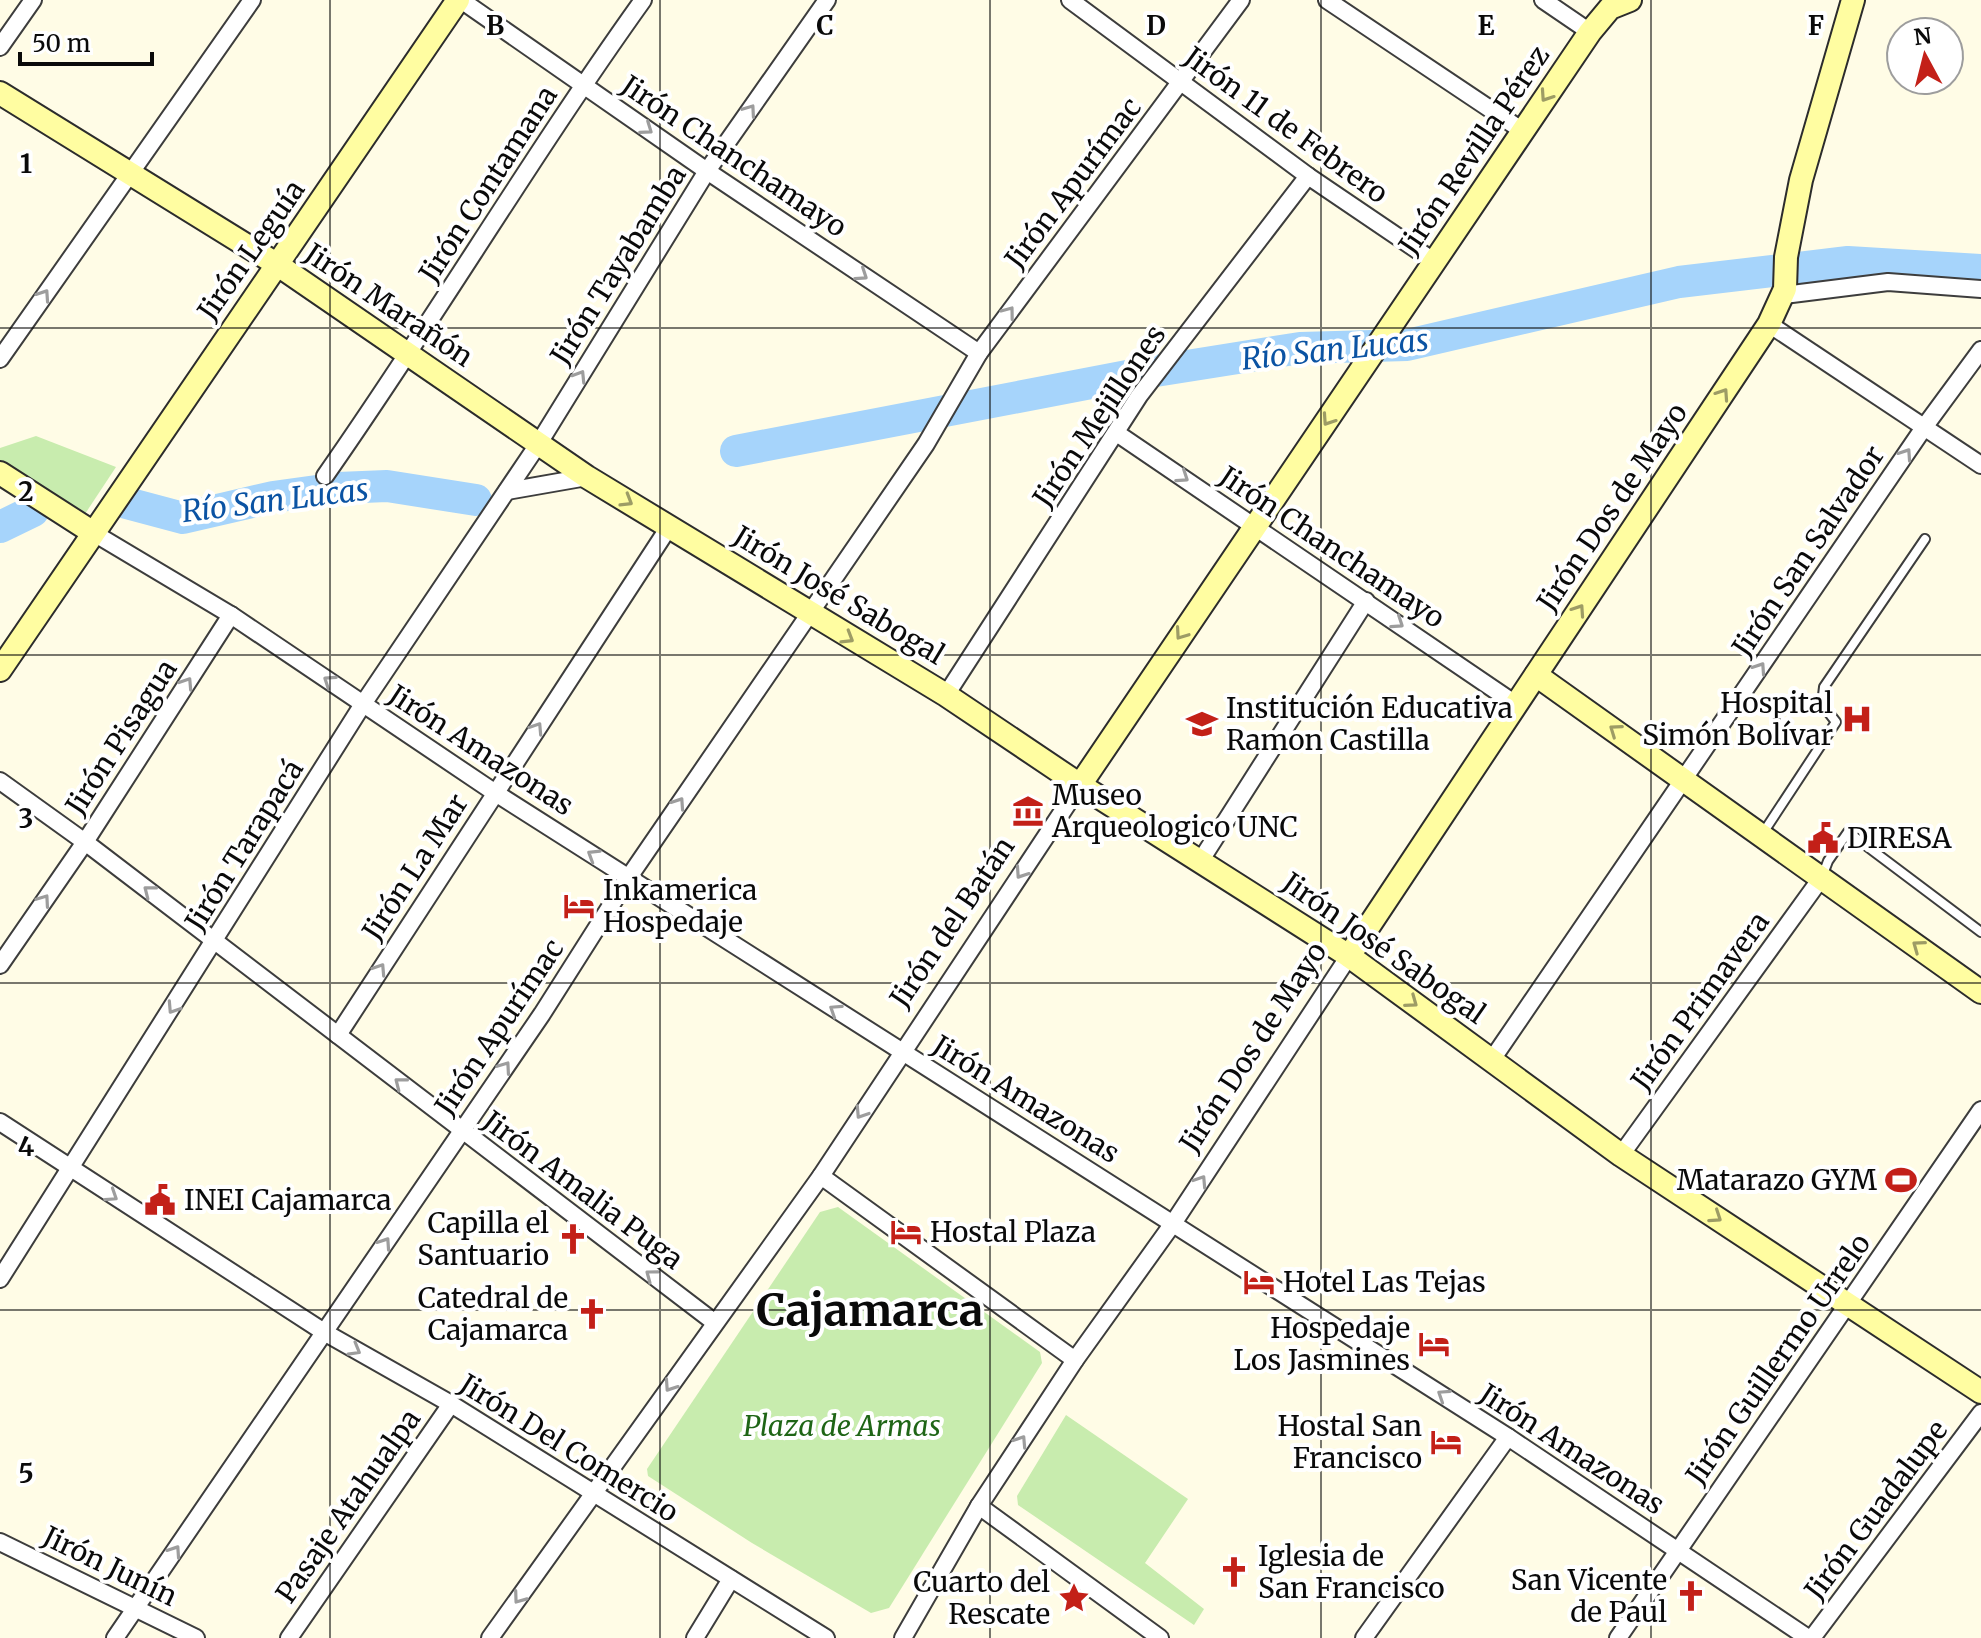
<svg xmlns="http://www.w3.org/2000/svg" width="1981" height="1638" font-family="Merriweather,serif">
<rect width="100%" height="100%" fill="#fffce6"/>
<g fill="#c8ecae">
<polygon points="36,436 116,467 81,520 0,466 0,448"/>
<polygon points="838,1207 1040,1352 1042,1363 889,1608 871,1613 752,1543 648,1476 647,1469 820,1212"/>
<polygon points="1066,1415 1188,1499 1145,1563 1204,1609 1194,1625 1018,1505 1017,1496"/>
</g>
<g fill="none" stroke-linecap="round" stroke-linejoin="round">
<g stroke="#a6d4fb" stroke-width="32">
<polyline points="736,451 1143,373 1300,348 1407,345 1679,282 1848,262 1981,270"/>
<polyline points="123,502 183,518 273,497 338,488 387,486 476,500"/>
<polyline points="0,527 33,511"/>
</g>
<defs>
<g id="lane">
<polyline points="1763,833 1836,722 1822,704 1824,687 1925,539"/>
<polyline points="1822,877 1828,861 1848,832 1981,932"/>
</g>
<g id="street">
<polyline points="461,0 707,171 979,353"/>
<polyline points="1070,0 1308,176 1435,262"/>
<polyline points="1327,0 1523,131"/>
<polyline points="1543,0 1590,32"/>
<polyline points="0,47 33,0"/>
<polyline points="1784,295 1888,282 1981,289"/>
<polyline points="1769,324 1981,465"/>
<polyline points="0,359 252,0"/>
<polyline points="1118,434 1517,705"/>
<path d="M 325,476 C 435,319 532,155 643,0"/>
<polyline points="507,491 587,477"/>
<polyline points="92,532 231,615 494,792 1508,1437 1808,1638"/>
<polyline points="946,695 1139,396 1308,176"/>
<polyline points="0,781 85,842 714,1322"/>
<polyline points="1201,860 1366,601"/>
<polyline points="0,965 85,842 231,615"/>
<polyline points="338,1035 669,527"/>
<polyline points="1491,1061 1925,426 1981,350"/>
<polyline points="0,1122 324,1332 451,1404 826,1638"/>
<polyline points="1621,1155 1822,877"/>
<polyline points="821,1176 1075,1360"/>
<polyline points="0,1279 363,704 539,443 707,171 827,0"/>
<polyline points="979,1506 1160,1638"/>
<polyline points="0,1542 196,1638"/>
<polyline points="115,1638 542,1014 629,877 926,444 979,353 1241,0"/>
<polyline points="289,1638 451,1404"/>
<polyline points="490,1638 821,1176 1080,785"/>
<polyline points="695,1638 731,1579"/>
<polyline points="903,1638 979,1506 1075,1360 1174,1222 1349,956"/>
<polyline points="1364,1638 1508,1437"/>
<polyline points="1618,1638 1981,1110"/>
<polyline points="1812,1638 1981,1413"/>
</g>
<g id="secondary">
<polyline points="0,93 278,265 587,477 946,695 1080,785 1349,956 1621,1155 1981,1392"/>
<polyline points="0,473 92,532"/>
<polyline points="0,670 458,0"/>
<polyline points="1536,675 1981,992"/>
<polyline points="1080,785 1590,32 1610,8 1630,0"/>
<polyline points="1349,956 1769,324 1785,289 1786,257 1801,180 1853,0"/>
</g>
</defs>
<use href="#lane" stroke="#3d3d3d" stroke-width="12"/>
<use href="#street" stroke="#3d3d3d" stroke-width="20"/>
<use href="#secondary" stroke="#2c2c2c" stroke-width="26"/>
<use href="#lane" stroke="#fff" stroke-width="8"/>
<use href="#street" stroke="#fff" stroke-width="16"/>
<use href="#secondary" stroke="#fffda1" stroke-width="22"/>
</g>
<defs><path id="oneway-chevron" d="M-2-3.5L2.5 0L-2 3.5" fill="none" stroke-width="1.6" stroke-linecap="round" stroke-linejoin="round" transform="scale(2)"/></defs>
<g stroke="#9d9c65">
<use href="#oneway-chevron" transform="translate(1546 96) rotate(124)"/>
<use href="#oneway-chevron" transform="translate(1723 394) rotate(-56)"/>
<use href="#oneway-chevron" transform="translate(1328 420) rotate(124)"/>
<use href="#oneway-chevron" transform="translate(627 501) rotate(31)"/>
<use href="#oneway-chevron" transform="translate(1579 610) rotate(-56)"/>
<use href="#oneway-chevron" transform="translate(1181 634) rotate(125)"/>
<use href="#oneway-chevron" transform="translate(848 638) rotate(31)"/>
<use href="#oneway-chevron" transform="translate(1615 730) rotate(-145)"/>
<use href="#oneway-chevron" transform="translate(1918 946) rotate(-144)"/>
<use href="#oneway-chevron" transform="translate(1412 1002) rotate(36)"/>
<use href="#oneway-chevron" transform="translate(1716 1217) rotate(34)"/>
</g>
<g stroke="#9d9d9d">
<use href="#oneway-chevron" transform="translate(750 110) rotate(-55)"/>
<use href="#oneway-chevron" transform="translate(647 129) rotate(35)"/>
<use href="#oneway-chevron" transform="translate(862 275) rotate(34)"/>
<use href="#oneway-chevron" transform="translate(44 295) rotate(-56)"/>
<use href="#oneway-chevron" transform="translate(1009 312) rotate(-53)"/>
<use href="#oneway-chevron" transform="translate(580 376) rotate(-58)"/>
<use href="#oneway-chevron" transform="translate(1906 454) rotate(-56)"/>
<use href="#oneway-chevron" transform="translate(1183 477) rotate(34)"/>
<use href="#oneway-chevron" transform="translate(1398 623) rotate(34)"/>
<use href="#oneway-chevron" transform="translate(1760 668) rotate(-56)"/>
<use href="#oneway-chevron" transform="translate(329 681) rotate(-146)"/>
<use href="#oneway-chevron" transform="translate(187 683) rotate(-57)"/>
<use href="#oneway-chevron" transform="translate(537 728) rotate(-57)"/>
<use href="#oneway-chevron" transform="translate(679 803) rotate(-56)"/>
<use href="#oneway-chevron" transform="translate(593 855) rotate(-148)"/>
<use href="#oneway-chevron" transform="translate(1021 873) rotate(124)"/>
<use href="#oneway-chevron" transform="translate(149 891) rotate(-142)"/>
<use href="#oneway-chevron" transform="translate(44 900) rotate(-55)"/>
<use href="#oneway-chevron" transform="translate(380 969) rotate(-57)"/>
<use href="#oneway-chevron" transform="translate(173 1008) rotate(123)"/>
<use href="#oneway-chevron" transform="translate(835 1010) rotate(-147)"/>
<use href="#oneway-chevron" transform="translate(505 1067) rotate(-55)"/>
<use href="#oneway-chevron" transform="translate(400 1083) rotate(-142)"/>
<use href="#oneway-chevron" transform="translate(861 1113) rotate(123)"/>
<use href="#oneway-chevron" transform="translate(1201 1181) rotate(-57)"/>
<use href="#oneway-chevron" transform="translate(112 1196) rotate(33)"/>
<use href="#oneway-chevron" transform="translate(385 1243) rotate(-56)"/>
<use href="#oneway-chevron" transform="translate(651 1275) rotate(-143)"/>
<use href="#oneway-chevron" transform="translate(355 1350) rotate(30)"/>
<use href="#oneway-chevron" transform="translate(670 1386) rotate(124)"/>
<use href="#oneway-chevron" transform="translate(1443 1395) rotate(-147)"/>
<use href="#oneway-chevron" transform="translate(1021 1441) rotate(-57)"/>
<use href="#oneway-chevron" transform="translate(175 1551) rotate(-56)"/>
<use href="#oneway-chevron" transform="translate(519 1598) rotate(126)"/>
</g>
<path fill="none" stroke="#0a0a0a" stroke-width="2" stroke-opacity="0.55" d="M 330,0 L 330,1638M 660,0 L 660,1638M 990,0 L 990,1638M 1321,0 L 1321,1638M 1651,0 L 1651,1638M 0,328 L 1981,328M 0,655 L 1981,655M 0,983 L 1981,983M 0,1310 L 1981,1310"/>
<defs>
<symbol id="hospital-bare" viewBox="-9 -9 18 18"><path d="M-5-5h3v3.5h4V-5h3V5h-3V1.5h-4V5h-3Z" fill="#c32018" stroke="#fff" stroke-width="2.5" paint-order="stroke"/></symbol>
<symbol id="school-bare" viewBox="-9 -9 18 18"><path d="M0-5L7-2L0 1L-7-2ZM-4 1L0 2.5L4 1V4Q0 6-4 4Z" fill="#c32018" stroke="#fff" stroke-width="2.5" paint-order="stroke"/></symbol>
<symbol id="museum-bare" viewBox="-9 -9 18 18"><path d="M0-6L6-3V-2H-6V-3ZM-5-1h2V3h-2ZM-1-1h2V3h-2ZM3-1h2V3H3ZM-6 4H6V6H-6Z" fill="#c32018" stroke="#fff" stroke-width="2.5" paint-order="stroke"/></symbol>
<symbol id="civic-bare" viewBox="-9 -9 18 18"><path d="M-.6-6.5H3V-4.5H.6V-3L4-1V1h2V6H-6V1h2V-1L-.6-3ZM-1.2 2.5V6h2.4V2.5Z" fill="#c32018" stroke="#fff" stroke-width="2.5" paint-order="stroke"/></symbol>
<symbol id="hotel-bare" viewBox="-9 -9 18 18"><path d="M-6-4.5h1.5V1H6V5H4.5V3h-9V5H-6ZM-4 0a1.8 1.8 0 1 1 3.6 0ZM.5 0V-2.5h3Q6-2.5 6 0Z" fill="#c32018" stroke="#fff" stroke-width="2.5" paint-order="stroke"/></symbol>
<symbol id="stadium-bare" viewBox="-9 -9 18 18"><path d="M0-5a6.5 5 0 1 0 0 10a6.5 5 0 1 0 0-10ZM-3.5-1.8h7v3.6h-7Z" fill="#c32018" stroke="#fff" stroke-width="2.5" paint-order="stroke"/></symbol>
<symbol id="church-bare" viewBox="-9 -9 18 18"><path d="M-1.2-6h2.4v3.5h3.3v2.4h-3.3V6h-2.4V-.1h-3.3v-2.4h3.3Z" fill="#c32018" stroke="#fff" stroke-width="2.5" paint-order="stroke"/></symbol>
<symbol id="sight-bare" viewBox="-9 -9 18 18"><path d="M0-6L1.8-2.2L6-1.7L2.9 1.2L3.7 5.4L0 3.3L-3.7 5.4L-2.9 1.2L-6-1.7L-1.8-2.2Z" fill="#c32018" stroke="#fff" stroke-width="2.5" paint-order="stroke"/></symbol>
</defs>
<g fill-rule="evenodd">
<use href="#hospital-bare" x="1835" y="697" width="44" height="44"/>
<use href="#school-bare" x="1180" y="702" width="44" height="44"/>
<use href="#museum-bare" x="1006" y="789" width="44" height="44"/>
<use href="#civic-bare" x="1801" y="816" width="44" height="44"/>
<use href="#hotel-bare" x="557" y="884" width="44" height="44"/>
<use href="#stadium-bare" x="1879" y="1158" width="44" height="44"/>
<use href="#civic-bare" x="138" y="1178" width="44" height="44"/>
<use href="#hotel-bare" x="884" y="1210" width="44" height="44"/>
<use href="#church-bare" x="551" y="1217" width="44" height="44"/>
<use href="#hotel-bare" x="1237" y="1260" width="44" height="44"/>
<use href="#church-bare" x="570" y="1292" width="44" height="44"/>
<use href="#hotel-bare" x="1412" y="1322" width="44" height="44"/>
<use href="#hotel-bare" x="1424" y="1420" width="44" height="44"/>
<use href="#church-bare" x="1212" y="1550" width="44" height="44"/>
<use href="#church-bare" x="1669" y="1574" width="44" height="44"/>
<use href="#sight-bare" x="1052" y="1576" width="44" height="44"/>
</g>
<g text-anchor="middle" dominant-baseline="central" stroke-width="8" stroke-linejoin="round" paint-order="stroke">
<g font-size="28" fill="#0a0a0a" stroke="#fff">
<text transform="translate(1286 125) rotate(36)">Jirón 11 de Febrero</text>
<text transform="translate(1474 150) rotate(-56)">Jirón Revilla Pérez</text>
<text transform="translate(734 156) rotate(34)">Jirón Chanchamayo</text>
<text transform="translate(1073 183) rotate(-53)">Jirón Apurímac</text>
<text transform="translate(488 184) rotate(-57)">Jirón Contamana</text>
<text transform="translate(251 250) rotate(-55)">Jirón Leguía</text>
<text transform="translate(618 265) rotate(-58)">Jirón Tayabamba</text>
<text transform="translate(389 305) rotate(34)">Jirón Marañón</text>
<text transform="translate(1099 416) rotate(-56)">Jirón Mejillones</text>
<text transform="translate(1612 507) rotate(-56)">Jirón Dos de Mayo</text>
<text transform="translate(1332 547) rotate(34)">Jirón Chanchamayo</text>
<text transform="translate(1808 551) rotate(-56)">Jirón San Salvador</text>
<text transform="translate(839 595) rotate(31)">Jirón José Sabogal</text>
<text transform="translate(121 737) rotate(-57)">Jirón Pisagua</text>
<text transform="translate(481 750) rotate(33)">Jirón Amazonas</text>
<text transform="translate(244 845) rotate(-58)">Jirón Tarapacá</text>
<text transform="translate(415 867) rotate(-57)">Jirón La Mar</text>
<text transform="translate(952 922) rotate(-56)">Jirón del Batán</text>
<text transform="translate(1384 948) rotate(35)">Jirón José Sabogal</text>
<text transform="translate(1700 1001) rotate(-54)">Jirón Primavera</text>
<text transform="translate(499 1027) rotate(-56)">Jirón Apurímac</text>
<text transform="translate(1253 1047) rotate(-57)">Jirón Dos de Mayo</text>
<text transform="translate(1026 1099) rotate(32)">Jirón Amazonas</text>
<text transform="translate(583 1190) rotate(37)">Jirón Amalia Puga</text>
<text transform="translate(1778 1359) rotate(-55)">Jirón Guillermo Urrelo</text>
<text transform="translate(569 1448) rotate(32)">Jirón Del Comercio</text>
<text transform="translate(1572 1449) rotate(33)">Jirón Amazonas</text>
<text transform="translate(348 1506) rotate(-55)">Pasaje Atahualpa</text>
<text transform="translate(1876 1510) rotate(-53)">Jirón Guadalupe</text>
<text transform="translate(110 1566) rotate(26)">Jirón Junín</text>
</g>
<g font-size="28" fill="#0a0a0a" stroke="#fff" text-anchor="end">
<text x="1833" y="703">Hospital<tspan x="1833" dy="32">Simón Bolívar</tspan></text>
<text x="1226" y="708" text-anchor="start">Institución Educativa<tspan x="1226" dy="32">Ramon Castilla</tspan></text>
<text x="1052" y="795" text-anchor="start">Museo<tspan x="1052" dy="32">Arqueologico UNC</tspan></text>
<text x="1847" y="838" text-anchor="start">DIRESA</text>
<text x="603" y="890" text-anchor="start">Inkamerica<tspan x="603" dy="32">Hospedaje</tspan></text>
<text x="1877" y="1180">Matarazo GYM</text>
<text x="184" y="1200" text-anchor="start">INEI Cajamarca</text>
<text x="549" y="1223">Capilla el<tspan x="549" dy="32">Santuario</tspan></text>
<text x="930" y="1232" text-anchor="start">Hostal Plaza</text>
<text x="1283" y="1282" text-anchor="start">Hotel Las Tejas</text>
<text x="568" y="1298">Catedral de<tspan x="568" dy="32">Cajamarca</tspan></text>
<text x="1410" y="1328">Hospedaje<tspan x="1410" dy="32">Los Jasmines</tspan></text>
<text x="1422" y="1426">Hostal San<tspan x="1422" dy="32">Francisco</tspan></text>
<text x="1258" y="1556" text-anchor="start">Iglesia de<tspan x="1258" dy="32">San Francisco</tspan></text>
<text x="1667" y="1580">San Vicente<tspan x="1667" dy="32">de Paul</tspan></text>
<text x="1050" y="1582">Cuarto del<tspan x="1050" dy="32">Rescate</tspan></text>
</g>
<g font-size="28" font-style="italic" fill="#1f6516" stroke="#fff">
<text x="842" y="1426">Plaza de Armas</text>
</g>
<g font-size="30" font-style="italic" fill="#0b53a3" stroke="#fff">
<text transform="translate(1335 349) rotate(-6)">Río San Lucas</text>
<text transform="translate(275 500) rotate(-7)">Río San Lucas</text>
</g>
<g font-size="44" font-weight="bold" fill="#0a0a0a" stroke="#fff">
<text x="870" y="1310">Cajamarca</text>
</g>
</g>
<g font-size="26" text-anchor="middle" font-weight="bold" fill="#0a0a0a" stroke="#fff" stroke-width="8" stroke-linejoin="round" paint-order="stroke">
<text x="495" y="35">B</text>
<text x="825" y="35">C</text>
<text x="1156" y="35">D</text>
<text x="1486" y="35">E</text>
<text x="1816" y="35">F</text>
<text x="26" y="173">1</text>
<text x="26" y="501">2</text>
<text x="26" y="828">3</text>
<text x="26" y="1156">4</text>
<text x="26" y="1483">5</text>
</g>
<g transform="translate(1925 56) rotate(353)"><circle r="38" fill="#ffffff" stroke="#9d9d9d" stroke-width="2"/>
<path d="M0-6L14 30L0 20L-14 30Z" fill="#c32018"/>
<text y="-12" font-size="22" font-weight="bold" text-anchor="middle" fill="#0a0a0a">N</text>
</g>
<path d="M20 52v12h132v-12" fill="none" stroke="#0a0a0a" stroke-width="4"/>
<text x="32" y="52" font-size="24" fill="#0a0a0a" stroke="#ffffff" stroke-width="6" paint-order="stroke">50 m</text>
</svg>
